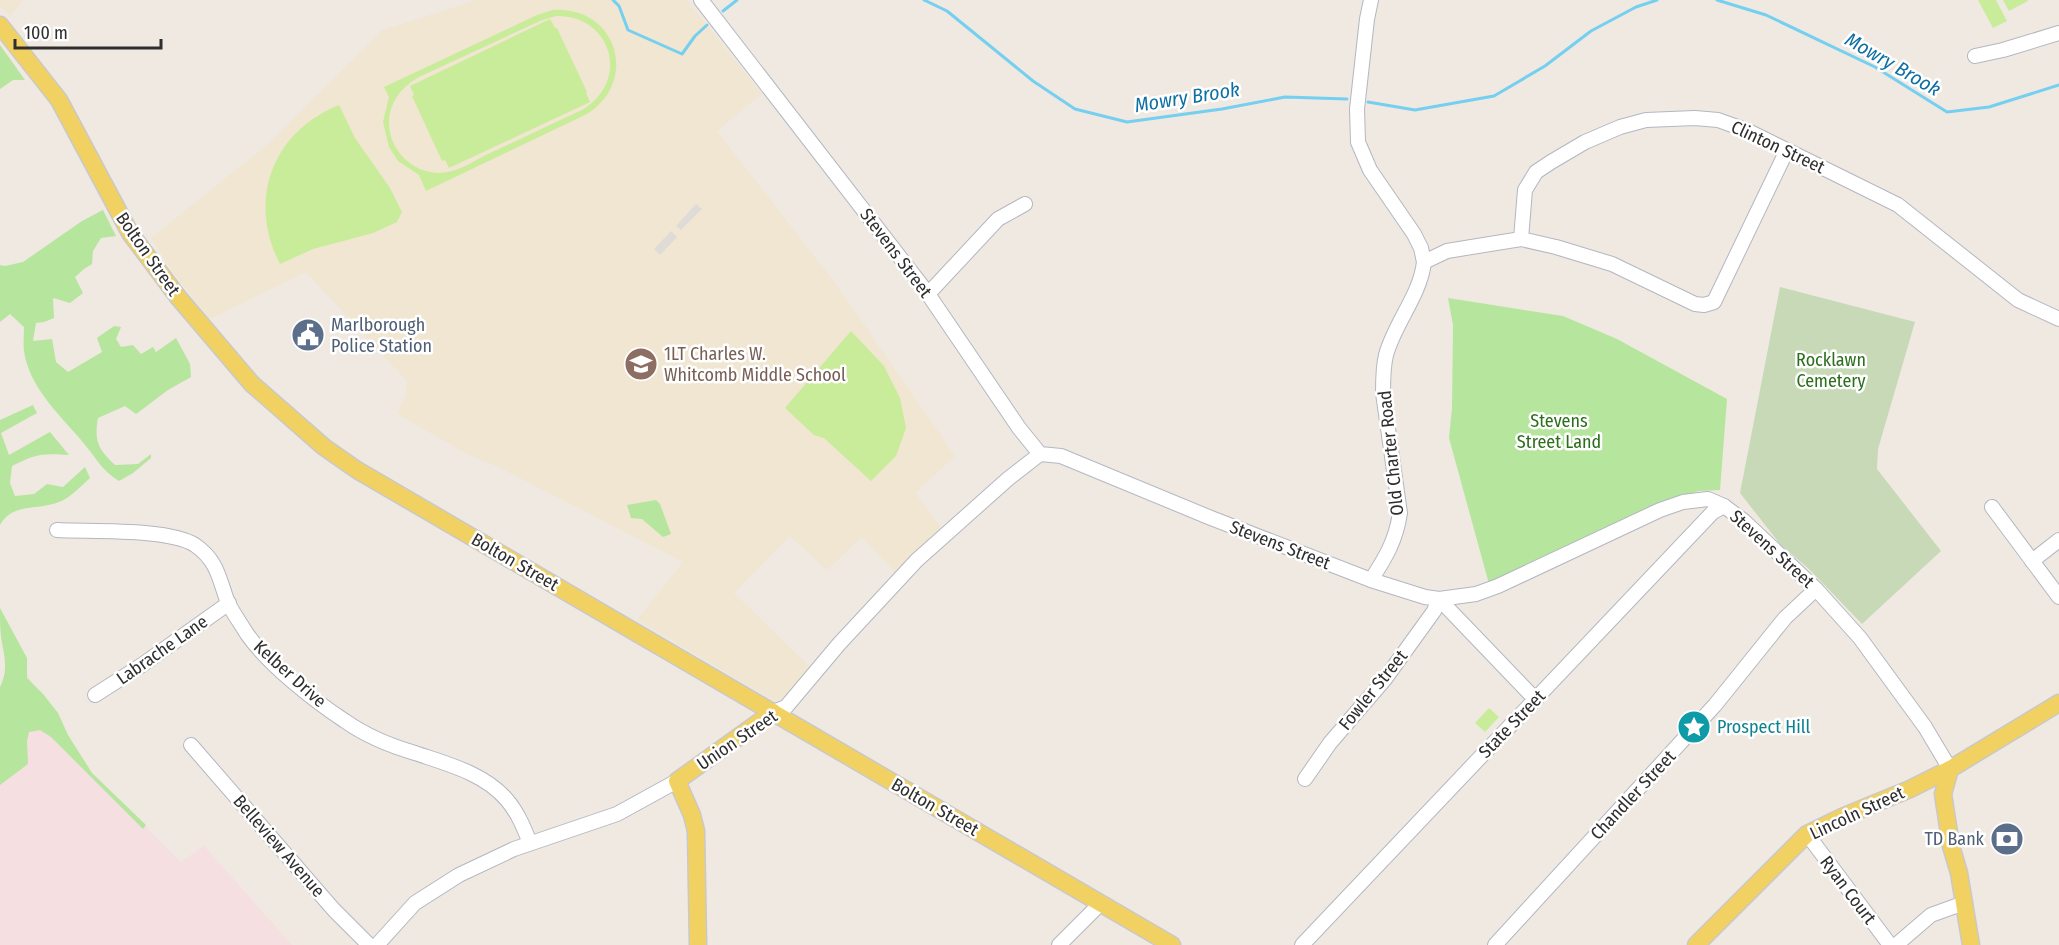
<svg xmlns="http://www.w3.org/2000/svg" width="2059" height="945" font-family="'Fira Sans Condensed',sans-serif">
<rect width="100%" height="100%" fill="#efe9e1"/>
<g fill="#f0e6d1">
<polygon points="0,0 23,0 10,16 0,6"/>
<polygon points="477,0 687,0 762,94 717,131 838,287 955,456 915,493 941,527 895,572 862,537 827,570 790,536 734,593 810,667 782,699 775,701 637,620 683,562 499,467 471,456 397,414 406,395 407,381 306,272 210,319 171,270 151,238 268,144 383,30"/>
</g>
<polygon fill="#f5dfe0" points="23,667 78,763 111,792 181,862 204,846 292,945 0,945 0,691"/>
<g fill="#b6e59e">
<polygon points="0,45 25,80 13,80 0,89"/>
<path d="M 103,210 L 116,236 L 101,238 L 93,251 L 92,264 L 84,269 L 75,277 L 83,293 L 70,303 L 53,298 L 54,318 L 44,322 L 36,323 L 33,341 L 52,339 L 56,362 L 68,372 L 102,352 L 97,338 L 114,326 L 121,327 L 116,339 L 121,347 L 133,345 L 141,354 L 153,347 L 156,352 L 176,338 L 190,364 L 191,377 L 168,390 L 136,414 L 125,406 L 98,418 C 94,441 98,449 115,465 L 138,464 L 151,454 L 151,458 L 133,473 L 119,481 C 101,470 95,456 81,440 C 59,414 29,387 24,351 C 23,343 24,335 24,327 L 10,314 L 0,322 L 0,265 L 5,266 L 23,262 L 82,221 Z"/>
<polygon points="1448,298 1563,316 1617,339 1727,399 1720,490 1699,491 1658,504 1489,584 1449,438 1452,408 1453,325"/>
<path d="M 33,405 L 37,413 L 1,433 L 9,455 L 50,432 L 69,455 C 43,453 35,454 12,466 L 10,483 L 15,496 L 34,494 L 47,484 L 63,487 L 85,467 L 90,478 C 81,486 70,498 59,502 C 37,511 13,502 0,525 L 0,420 Z"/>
<polygon points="656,500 660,504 671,534 663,537 642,519 631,518 627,505"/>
<path d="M 0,608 L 27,658 L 27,678 L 43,694 L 58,713 L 68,735 L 92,773 L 146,825 L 143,829 L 51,737 L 40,730 L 29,732 L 27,741 L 28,764 L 0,785 L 0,687 C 9,670 4,655 1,637 C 0,628 0,617 0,608 Z"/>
</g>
<polygon fill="#c8d9b8" points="1780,287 1915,322 1878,449 1877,469 1941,551 1862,624 1810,570 1780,544 1740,493"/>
<g fill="#c9ec9a" fill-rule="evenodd">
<polygon points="1978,0 1996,0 2007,21 1993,28"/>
<polygon points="2003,0 2027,0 2028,1 2009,11"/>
<path d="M 553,10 C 618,6 640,83 585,115 L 426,191 L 419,175 L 398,161 L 389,147 L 383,122 L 389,97 L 384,87 L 537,15 ZM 556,16 C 612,15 631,81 582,110 C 551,124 521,139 490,153 C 477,159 463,169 448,172 C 418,178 389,153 389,123 C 389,103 401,88 417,78 L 540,21 Z"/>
<polygon points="550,19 555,28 557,28 587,92 586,93 590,102 449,168 445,160 442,161 412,96 414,95 410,86"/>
<path d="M 339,105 L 355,138 L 390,188 L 402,212 L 397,222 L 373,233 L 313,249 L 280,264 C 247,200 272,132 339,105 Z"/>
<polygon points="851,331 884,366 900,398 906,428 896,456 871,481 824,438 814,435 785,408"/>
<polygon points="1489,708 1499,717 1485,732 1475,723"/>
</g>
<g fill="#dfdcd8">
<polygon points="696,204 702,209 681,230 676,226"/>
<polygon points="671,231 677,237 660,255 654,249"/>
</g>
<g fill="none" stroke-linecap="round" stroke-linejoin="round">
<g stroke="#75cff0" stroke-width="3">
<polyline points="613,0 619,6 628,30 682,54 695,36 707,25"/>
<polyline points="924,0 947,11 1033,81 1075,109 1127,122 1222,109 1285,97 1347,99"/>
<polyline points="1717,0 1766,15 1875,67 1947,112 1989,107 2059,85"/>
<polyline points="723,11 737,0"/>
<polyline points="1368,102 1415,110 1494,96 1545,66 1591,31 1636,7 1657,0"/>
</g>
<defs>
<g id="minor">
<polyline points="701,0 926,291 1019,428 1040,454 1061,456 1211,518 1371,580 1425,597 1439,599 1476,594 1498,586 1660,510 1683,502 1708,499 1724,506 1744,521 1816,589 1860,638 1925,727 1950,769"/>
<polyline points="1371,0 1367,19 1357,109 1358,142 1370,170 1414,234 1421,248 1424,262"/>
<polyline points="1975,56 2003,50 2059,33"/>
<polyline points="1521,239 1525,190 1536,172 1551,162 1585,142 1620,127 1646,120 1695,118 1718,120 1746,130 1898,205 2018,300 2059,319"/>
<polyline points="928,294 998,219 1025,204"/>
<polyline points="1992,507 2059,597"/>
<path d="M 57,530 C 90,532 169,528 195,545 C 218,561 219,579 228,603 C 233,613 241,624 247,634 C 269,665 313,700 345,721 C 365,735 391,746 415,753 C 447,764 484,773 507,800 C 518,813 524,828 530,843"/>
<polyline points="2032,561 2059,540"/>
<path d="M 1371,580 C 1386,557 1396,540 1400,513 L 1383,393 C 1383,380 1383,367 1386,355 C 1395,322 1420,296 1424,262 L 1447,251 L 1521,239 L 1556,247 L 1612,264 L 1695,304 L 1704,305 L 1714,302 L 1787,150"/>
<polyline points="95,695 142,665 229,603"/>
<polyline points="773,712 786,707 839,644 917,560 1009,478 1040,454"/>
<polyline points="191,745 334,910 369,945"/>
<polyline points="1305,779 1330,743 1385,679 1434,611 1439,599 1536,700"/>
<polyline points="1807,834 1890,945"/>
<polyline points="377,945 415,903 459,875 514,849 617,814 677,781"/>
<polyline points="1059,945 1101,903"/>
<polyline points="1302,945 1713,512 1724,506"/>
<polyline points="1495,945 1715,705 1785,618 1816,589"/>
<polyline points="1896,945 1931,915 1964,903"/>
</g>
<g id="major">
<polyline points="0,25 59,100 130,233 178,297 252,384 324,447 357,470 1172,945"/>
<polyline points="1950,769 1943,794 1951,846 1959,873 1971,945"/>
<polyline points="698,945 696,831 692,815 677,781 773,712"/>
<polyline points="1696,945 1807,834 1842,817 1910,789 1950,769 2059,703"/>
</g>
</defs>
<use href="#minor" stroke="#b4b7c1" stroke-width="16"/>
<use href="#major" stroke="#c9c9c9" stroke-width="19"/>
<use href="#minor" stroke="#fff" stroke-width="14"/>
<use href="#major" stroke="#f2d163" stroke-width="16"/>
</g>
<defs>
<symbol id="civic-disc" viewBox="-11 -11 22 22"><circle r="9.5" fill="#5c6f8a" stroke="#fff"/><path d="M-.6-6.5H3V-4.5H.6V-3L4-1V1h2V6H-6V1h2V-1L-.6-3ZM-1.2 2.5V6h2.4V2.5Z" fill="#fff"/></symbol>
<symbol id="school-disc" viewBox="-11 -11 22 22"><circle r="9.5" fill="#8d6e63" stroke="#fff"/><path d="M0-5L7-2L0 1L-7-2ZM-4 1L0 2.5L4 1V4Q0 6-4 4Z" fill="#fff"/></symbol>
<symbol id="sight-disc" viewBox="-11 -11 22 22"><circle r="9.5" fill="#0f9aa8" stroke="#fff"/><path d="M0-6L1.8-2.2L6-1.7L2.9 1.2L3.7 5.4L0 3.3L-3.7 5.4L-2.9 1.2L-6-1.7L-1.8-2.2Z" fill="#fff"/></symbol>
<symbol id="bank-disc" viewBox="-11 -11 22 22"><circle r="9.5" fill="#5c6f8a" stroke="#fff"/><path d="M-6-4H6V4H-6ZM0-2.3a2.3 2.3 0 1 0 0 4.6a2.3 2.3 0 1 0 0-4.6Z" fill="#fff"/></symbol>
</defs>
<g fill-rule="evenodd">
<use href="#civic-disc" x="289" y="316" width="38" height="38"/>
<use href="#school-disc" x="622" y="345" width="38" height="38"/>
<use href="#sight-disc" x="1675" y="708" width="38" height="38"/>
<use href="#bank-disc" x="1988" y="820" width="38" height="38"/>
</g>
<g text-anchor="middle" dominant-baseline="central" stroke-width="5" stroke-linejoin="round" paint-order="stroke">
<g font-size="18" fill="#2e2e2e" stroke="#fff">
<text transform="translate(1778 147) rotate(25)">Clinton Street</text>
<text transform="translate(896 253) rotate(53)">Stevens Street</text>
<text transform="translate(148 254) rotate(55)">Bolton Street</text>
<text transform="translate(1391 453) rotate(-96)">Old Charter Road</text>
<text transform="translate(1280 545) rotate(21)">Stevens Street</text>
<text transform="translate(1772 549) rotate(42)">Stevens Street</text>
<text transform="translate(515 562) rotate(30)">Bolton Street</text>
<text transform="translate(162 650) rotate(-35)">Labrache Lane</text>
<text transform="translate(290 674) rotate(42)">Kelber Drive</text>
<text transform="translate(1373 690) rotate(-51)">Fowler Street</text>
<text transform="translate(1512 724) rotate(-46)">State Street</text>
<text transform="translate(737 740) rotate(-34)">Union Street</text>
<text transform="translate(1633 795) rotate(-47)">Chandler Street</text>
<text transform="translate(935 807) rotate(30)">Bolton Street</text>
<text transform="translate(1857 813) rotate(-25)">Lincoln Street</text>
<text transform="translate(279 846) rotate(49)">Belleview Avenue</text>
<text transform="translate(1848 890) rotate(53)">Ryan Court</text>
</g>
<g font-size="18" fill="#4e5e75" stroke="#fff" text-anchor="start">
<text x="331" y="325">Marlborough<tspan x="331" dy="21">Police Station</tspan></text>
<text x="1984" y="839" text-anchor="end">TD Bank</text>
</g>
<g font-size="18" fill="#785e54" stroke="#fff" text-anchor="start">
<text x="664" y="354">1LT Charles W.<tspan x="664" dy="21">Whitcomb Middle School</tspan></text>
</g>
<g font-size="18" fill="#2c6e1b" stroke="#fff">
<text x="1831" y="360">Rocklawn<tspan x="1831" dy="21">Cemetery</tspan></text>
<text x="1559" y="421">Stevens<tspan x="1559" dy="21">Street Land</tspan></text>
</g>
<g font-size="18" fill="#0d838f" stroke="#fff" text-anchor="start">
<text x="1717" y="727">Prospect Hill</text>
</g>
<g font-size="20" font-style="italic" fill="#0d6fa3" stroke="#fff">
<text transform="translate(1893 64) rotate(30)">Mowry Brook</text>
<text transform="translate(1187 97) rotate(-9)">Mowry Brook</text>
</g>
</g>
<path d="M15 39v9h146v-9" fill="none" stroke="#2e2e2e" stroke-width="3"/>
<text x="24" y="39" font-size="18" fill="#2e2e2e" stroke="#ffffff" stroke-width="4.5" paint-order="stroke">100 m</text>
</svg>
